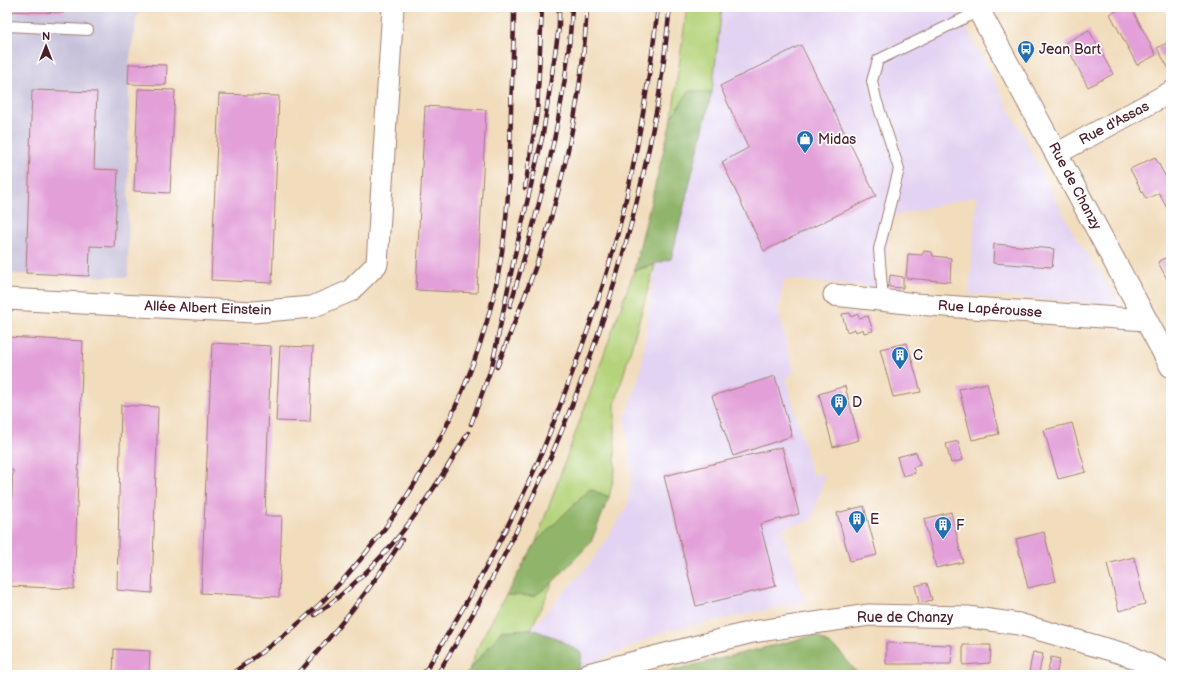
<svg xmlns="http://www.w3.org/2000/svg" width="1178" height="682" font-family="'Balsamiq Sans',sans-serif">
<rect width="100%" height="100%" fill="#fff"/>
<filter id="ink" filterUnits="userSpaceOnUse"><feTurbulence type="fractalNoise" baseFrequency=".025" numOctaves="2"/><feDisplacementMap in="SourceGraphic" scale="8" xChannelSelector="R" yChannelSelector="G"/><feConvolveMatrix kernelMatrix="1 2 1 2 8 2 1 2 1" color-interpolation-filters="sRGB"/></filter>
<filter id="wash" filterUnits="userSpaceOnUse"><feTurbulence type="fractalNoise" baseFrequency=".012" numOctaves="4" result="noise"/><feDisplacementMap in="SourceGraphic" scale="16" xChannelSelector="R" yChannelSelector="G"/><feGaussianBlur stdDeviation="0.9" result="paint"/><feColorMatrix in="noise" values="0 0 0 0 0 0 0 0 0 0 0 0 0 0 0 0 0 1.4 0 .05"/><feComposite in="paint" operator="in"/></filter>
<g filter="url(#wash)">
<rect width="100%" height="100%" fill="#f1dcbb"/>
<polygon fill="#e3d3f2" points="722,7 956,7 1076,238 1122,305 969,294 977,196 892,216 881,287 785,279 778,310 794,373 786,378 812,475 825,474 812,521 782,528 805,602 666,631 580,668 556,638 531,629 593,560 627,507 632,475 625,418 641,370 655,265 671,259 712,92"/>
<polygon fill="#c6c0da" points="7,7 138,7 129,64 128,277 7,274"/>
<g fill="#b5d37a" stroke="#807952">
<polygon points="687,7 722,7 712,92 689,91 672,117"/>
<polygon points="655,265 615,404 615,471 609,497 590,489 536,542 634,271"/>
<polygon points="553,582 531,629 502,631 469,670 481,640 506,595 534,596"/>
</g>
<g fill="#90b56a" stroke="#6d6a4a">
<polygon points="689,91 712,92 671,259 634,270 672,117"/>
<polygon points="590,489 609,497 591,542 553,582 534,596 506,595 536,542"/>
<polygon points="531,629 556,638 582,653 580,668 570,675 465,675 502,631"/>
<polygon points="816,635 840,652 859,675 667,675 666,672"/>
</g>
<g id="blocks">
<g fill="#e29fd8">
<polygon points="7,7 64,7 64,13 7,11"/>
<polygon points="1124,7 1131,7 1156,55 1137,65 1110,14"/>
<polygon points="1089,30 1113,74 1088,87 1065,43"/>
<polygon points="1171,41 1171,71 1170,71 1157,48"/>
<polygon points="801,45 876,196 764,251 722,162 748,148 720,86"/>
<polygon points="129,64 167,65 166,85 128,84"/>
<polygon points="138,89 175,90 170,193 134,191"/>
<polygon points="32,90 97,92 94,169 118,170 114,247 90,246 89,276 26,273"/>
<polygon points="219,94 279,96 272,283 211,280"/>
<polygon points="425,106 486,110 477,293 416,290"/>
<polygon points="1155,157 1171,187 1171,216 1159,193 1146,199 1130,169"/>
<polygon points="994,244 1054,249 1052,267 993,263"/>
<polygon points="924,251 932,252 933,256 951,258 950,282 906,278 908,254 922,255"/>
<polygon points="1171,255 1171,287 1158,262"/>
<polygon points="890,275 903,277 903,288 889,287"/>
<polygon points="850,313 851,317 858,314 859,318 868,316 873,331 864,333 863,329 856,332 855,329 847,332 842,314"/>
<polygon points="7,337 83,341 74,589 8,586 13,470 7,470"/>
<polygon points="212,343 271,346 265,516 282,516 279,597 201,593"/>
<polygon points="907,343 921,392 893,397 880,349"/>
<polygon points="280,346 313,347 310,422 276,421"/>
<polygon points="775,376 792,436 733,456 712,396"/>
<polygon points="987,383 999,434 972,440 959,389"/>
<polygon points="845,386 859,440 833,447 819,394"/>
<polygon points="121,405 158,407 152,593 117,590"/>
<polygon points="1072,423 1086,472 1058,479 1044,430"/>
<polygon points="958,441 963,460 951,463 946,444"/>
<polygon points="782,447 799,514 760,524 776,586 696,606 664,476"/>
<polygon points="916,452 920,465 913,467 915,473 903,476 897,457"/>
<polygon points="864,506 877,555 850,561 837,513"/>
<polygon points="951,512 963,562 936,568 924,519"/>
<polygon points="1044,532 1056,581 1028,588 1016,539"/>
<polygon points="1134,557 1145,604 1119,611 1107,564"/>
<polygon points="927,583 932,600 919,603 915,586"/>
<polygon points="886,643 952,645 951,664 886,664"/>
<polygon points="963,645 991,645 990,663 963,665"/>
<polygon points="114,649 150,651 149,675 113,675"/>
<polygon points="1033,652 1043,654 1039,673 1029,672"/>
<polygon points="1051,657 1060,659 1056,675 1047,675"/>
</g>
</g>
</g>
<g filter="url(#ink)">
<use href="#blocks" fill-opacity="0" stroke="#9e7e73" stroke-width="1"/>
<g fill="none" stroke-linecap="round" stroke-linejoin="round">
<defs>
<g id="service">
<polyline points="7,26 88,30"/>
<polyline points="883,300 879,249 899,169 876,99 872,81 878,60 979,11"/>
</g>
<g id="minor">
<polyline points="1058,153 1171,92"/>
<polyline points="834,295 916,304 1146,320"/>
<polyline points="7,299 253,312 312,307 350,291 377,264 393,7"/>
<polyline points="588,674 752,632 869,615 968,617 1019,624 1128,655 1170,675"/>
</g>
<polyline id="secondary" points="977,7 1171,366"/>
</defs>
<use href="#service" stroke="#9e7e73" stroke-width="12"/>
<use href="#minor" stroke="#9e7e73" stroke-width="23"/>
<use href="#secondary" stroke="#9e7e73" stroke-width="24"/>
<use href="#service" stroke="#fff" stroke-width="10"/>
<use href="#minor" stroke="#fff" stroke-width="21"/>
<use href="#secondary" stroke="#fff" stroke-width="22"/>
<defs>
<g id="rail">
<polyline points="498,10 498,7"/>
<polyline points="525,188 537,113 542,7"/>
<path d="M 510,306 C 539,209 567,109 572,7"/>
<path d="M 497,367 C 512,329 528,290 541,251 C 566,173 583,89 587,7"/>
<polyline points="471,424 492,366 515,254 543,134 559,27 559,7"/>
<path d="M 315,615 C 385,565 425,506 468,433"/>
<path d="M 230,675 C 262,652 295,629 323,601 C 413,510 483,380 502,252 C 509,205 510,158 511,110 C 512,76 514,41 514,7"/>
<path d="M 297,675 C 335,632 372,588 402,540"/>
<path d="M 423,675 C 465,607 505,537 537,464 C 551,431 563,397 576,363 C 588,329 601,295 610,261 C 634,179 648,92 658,7"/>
<path d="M 437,675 C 545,499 620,310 657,107 C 663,74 666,40 670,7"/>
</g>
</defs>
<use href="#rail" stroke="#4a1f2b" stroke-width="4.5"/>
<use href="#rail" stroke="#fff" stroke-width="3" stroke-dasharray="9" stroke-linecap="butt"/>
</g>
</g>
<defs>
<symbol id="bus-pin" viewBox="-11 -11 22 30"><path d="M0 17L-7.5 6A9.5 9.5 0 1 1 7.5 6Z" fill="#1f6fb2" stroke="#fff"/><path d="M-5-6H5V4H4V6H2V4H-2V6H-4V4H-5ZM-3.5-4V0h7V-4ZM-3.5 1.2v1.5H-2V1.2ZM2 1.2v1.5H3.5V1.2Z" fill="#fff"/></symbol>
<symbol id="shop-pin" viewBox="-11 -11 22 30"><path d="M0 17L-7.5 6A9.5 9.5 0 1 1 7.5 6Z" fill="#1f6fb2" stroke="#fff"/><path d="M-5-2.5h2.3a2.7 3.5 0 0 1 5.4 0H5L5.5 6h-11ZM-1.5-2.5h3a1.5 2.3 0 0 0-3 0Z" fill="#fff"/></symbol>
<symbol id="building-pin" viewBox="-11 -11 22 30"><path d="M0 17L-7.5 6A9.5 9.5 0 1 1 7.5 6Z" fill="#1f6fb2" stroke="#fff"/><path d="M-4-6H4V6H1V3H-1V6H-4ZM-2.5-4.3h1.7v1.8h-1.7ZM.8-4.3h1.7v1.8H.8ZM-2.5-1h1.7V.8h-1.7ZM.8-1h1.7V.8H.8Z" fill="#fff"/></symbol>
</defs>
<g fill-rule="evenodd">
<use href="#bus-pin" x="1016" y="39" width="20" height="27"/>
<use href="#shop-pin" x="795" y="129" width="20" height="27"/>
<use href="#building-pin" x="890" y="345" width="20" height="27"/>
<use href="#building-pin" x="829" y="392" width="20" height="27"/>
<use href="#building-pin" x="847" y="509" width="20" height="27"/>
<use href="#building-pin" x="933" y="515" width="20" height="27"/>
</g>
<g text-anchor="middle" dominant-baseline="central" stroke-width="3.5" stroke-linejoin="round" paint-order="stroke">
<g font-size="14" fill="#4a1f2b" stroke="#fff" text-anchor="start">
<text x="1039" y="49">Jean Bart</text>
<text x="818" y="139">Midas</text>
<text x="913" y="355">C</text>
<text x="852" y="402">D</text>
<text x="870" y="519">E</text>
<text x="956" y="525">F</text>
</g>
<g font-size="14" fill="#4a1f2b" stroke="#fff">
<text transform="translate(1114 123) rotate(-28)">Rue d'Assas</text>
<text transform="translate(1075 186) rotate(62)">Rue de Chanzy</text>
<text transform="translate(208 308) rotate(2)">Allée Albert Einstein</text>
<text transform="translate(990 309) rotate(4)">Rue Lapérousse</text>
<text x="905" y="617">Rue de Chanzy</text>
</g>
</g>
<rect width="1178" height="682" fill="none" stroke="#fff" stroke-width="24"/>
<g transform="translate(46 46)" stroke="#ffffff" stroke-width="3" paint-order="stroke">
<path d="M0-3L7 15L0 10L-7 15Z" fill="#4a1f2b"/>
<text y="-6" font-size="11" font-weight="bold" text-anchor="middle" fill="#4a1f2b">N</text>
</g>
</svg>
